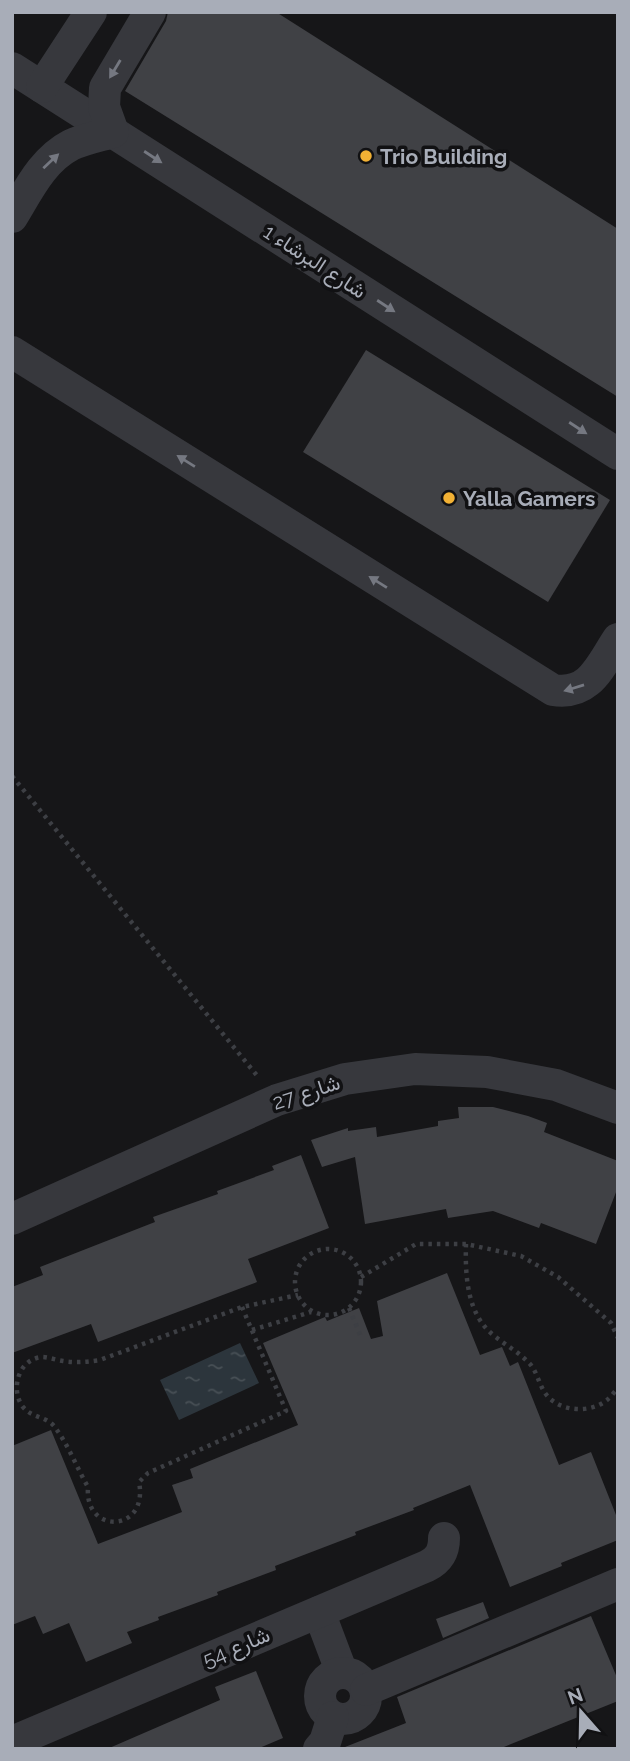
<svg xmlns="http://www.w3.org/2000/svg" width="630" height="1761" font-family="Raleway,Vazirmatn,sans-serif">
<defs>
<pattern id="water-ripples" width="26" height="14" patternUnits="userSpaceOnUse" patternTransform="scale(1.75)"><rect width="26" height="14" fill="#2c353c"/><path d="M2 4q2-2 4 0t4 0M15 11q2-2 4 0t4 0" fill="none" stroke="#485056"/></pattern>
</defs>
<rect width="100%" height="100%" fill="#161618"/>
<polygon fill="url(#water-ripples)" points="240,1343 259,1383 179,1420 160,1380"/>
<g fill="#404145">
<polygon points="168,12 276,12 618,229 618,397 125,91 166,21"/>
<polygon points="366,350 610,500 548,602 303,452"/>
<polygon points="458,1107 493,1107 528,1116 547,1123 544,1132 618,1161 618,1187 596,1244 541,1223 539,1228 493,1211 448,1218 446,1209 365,1224 355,1157 322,1167 311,1140 348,1128 348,1131 376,1127 377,1137 438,1126 438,1121 459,1118"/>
<polygon points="301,1155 329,1228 248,1259 257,1282 98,1342 91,1324 12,1353 12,1287 43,1275 40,1267 155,1222 153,1217 218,1194 217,1191 274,1170 272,1166"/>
<polygon points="447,1273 480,1355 502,1347 510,1366 518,1362 559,1465 591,1452 618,1520 618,1540 561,1563 562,1566 510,1587 470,1485 413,1508 414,1510 355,1532 356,1535 275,1566 276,1570 217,1592 218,1595 158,1617 159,1620 127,1632 132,1643 86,1662 69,1623 43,1634 35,1616 12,1625 12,1446 51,1430 98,1544 182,1512 172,1485 193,1478 190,1469 298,1425 263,1343 325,1317 327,1321 359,1308 371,1339 383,1336 377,1301"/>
<polygon points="483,1602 489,1618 443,1638 436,1619"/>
<polygon points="591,1616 618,1680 618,1701 499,1749 345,1749 345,1747 406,1723 397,1697"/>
<polygon points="256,1671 283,1738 257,1749 107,1749 220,1700 215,1687"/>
</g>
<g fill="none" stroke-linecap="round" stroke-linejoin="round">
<g stroke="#3d3f44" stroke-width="4.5" stroke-dasharray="3.5 5" stroke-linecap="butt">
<polyline points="12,776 259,1078"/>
<path d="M 466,1244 C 465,1275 467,1313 492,1334 C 505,1345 519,1352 530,1364 C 537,1372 539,1384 545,1393 C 558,1412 590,1414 607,1400 C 611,1397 615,1391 618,1388"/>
<circle cx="328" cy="1282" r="33"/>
<polyline points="361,1277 416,1244 466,1244 521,1256 558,1277 611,1323 618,1338"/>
<path d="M 242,1307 L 286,1411 L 148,1473 L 139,1482 C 149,1533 84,1535 88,1487 C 77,1468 68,1444 54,1426 C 45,1416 32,1418 23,1407 C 10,1390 18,1359 42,1357 C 48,1357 56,1360 63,1361 C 76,1363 87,1362 100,1360 L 242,1307 L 298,1295"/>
<polyline points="349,1308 361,1337"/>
<polyline points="252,1330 311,1312"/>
</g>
<g stroke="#37383d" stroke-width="32">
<polyline points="12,68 618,454"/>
<polyline points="42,87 91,12"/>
<path d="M 12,217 C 28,191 42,160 71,145 C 84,139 99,136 113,132 L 104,107 L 105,88 L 150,12"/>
<path d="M 12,352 L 553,690 C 590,696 600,666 618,639"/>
<polyline points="12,1219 277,1100 345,1079 415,1069 487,1072 556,1085 618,1108"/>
<polyline points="319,1612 342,1673"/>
<circle cx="343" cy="1696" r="23"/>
<polyline points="366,1690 618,1584"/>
<path d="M 12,1742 L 427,1566 C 439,1560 444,1552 444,1538"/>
<polyline points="319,1749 325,1742 333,1717"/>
</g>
</g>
<defs><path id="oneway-solid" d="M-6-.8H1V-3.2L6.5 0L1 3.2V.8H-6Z" transform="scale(1.75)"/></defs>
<g fill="#757881">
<use href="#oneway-solid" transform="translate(115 69) rotate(121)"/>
<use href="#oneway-solid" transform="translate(153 157) rotate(33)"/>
<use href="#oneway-solid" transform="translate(51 161) rotate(-43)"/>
<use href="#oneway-solid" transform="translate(386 306) rotate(33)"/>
<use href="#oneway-solid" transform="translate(578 428) rotate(33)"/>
<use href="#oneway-solid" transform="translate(186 461) rotate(-148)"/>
<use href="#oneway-solid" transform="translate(378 582) rotate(-148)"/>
<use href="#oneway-solid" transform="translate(574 688) rotate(163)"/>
</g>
<g fill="#f2b134" stroke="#111113" stroke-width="2.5">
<circle cx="366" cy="156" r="7"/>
<circle cx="449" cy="498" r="7"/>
</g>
<g text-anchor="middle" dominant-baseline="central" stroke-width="7" stroke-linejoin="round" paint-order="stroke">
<g font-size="21" font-weight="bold" fill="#a8adb8" stroke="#111113" text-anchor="start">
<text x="380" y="156">Trio Building</text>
<text x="463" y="498">Yalla Gamers</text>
</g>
<g font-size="21" fill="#a8adb8" stroke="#111113">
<text transform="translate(315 261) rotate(33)">شارع البرشاء 1</text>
<text transform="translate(306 1092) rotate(-18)">شارع 27</text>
<text transform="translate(236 1647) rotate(-23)">شارع 54</text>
</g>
</g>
<rect width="630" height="1761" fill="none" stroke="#a8adb8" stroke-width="28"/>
<g transform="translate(581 1712) rotate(340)" stroke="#111113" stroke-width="5" paint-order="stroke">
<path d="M0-5L12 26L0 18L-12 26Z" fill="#a8adb8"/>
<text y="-10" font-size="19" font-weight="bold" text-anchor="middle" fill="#a8adb8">N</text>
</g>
</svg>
